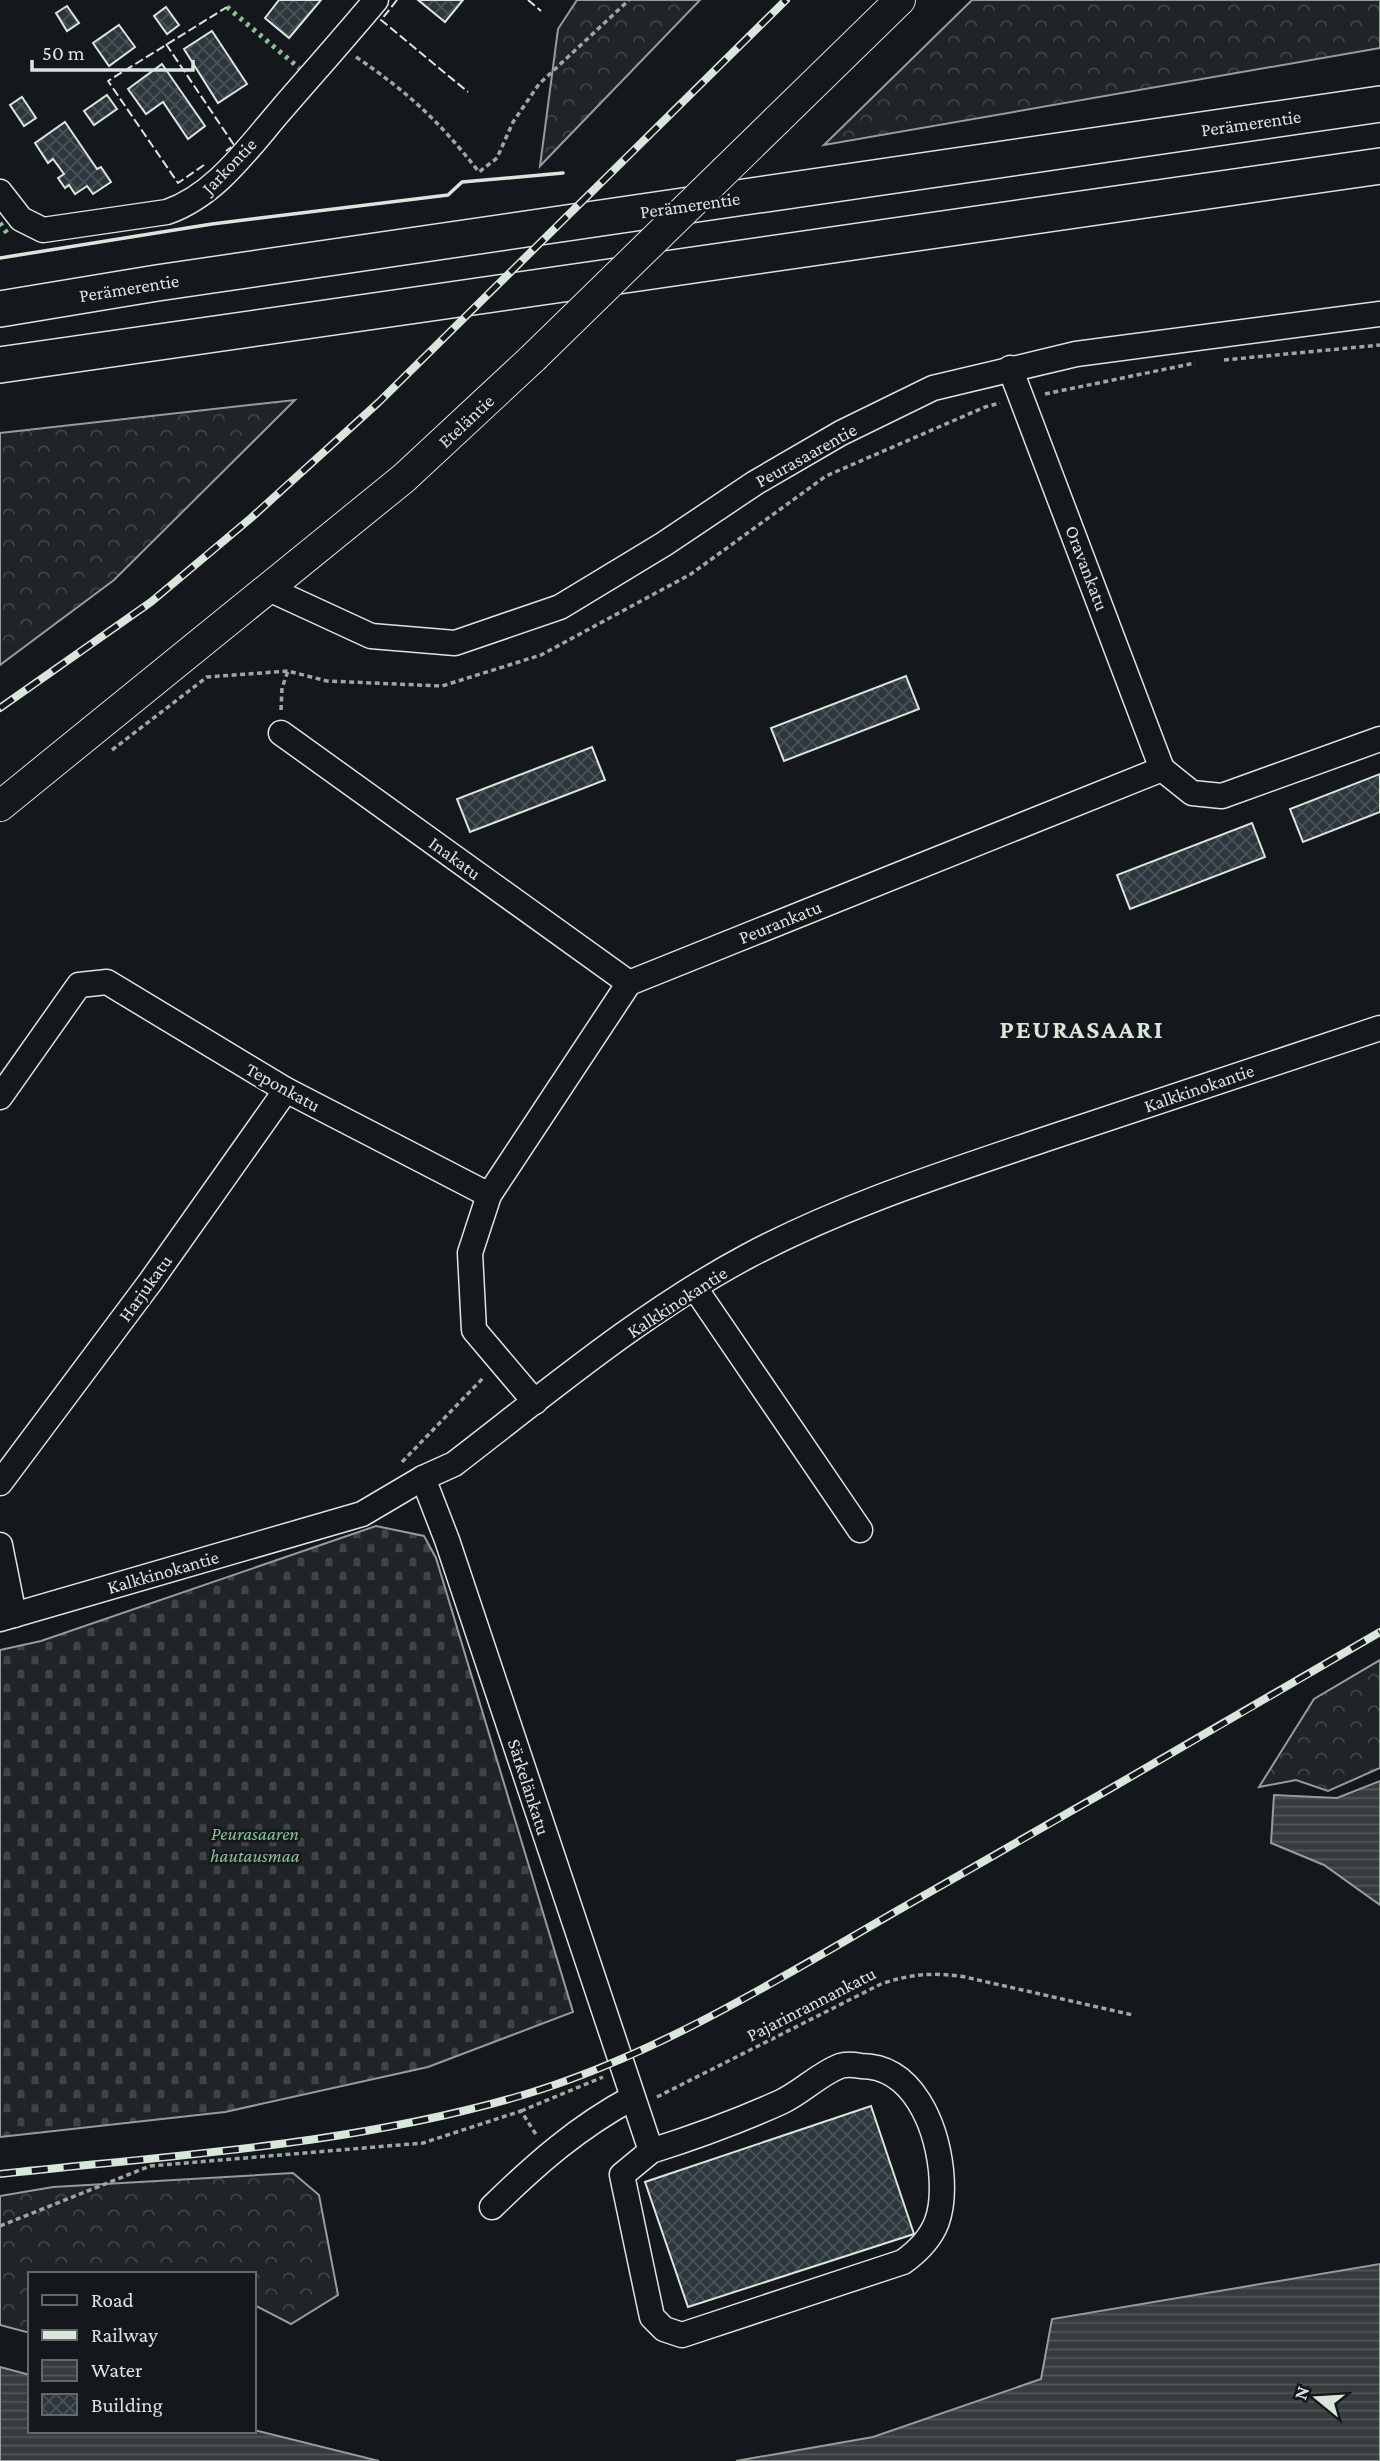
<svg xmlns="http://www.w3.org/2000/svg" width="1380" height="2461" font-family="'Crimson Pro',serif">
<defs>
<pattern id="forest-crowns" width="20" height="18" patternUnits="userSpaceOnUse" patternTransform="scale(1.75)"><rect width="20" height="18" fill="#202428"/><path d="M2 6a3 3 0 1 1 6 0M12 15a3 3 0 1 1 6 0" fill="none" stroke="#404447"/></pattern>
<pattern id="cemetery-stones" width="16" height="16" patternUnits="userSpaceOnUse" patternTransform="scale(1.75)"><rect width="16" height="16" fill="#202428"/><path d="M2 7V4a2 2 0 0 1 4 0v3zM10 15v-3a2 2 0 0 1 4 0v3z" fill="#404447"/></pattern>
<pattern id="water-rules" width="6" height="5" patternUnits="userSpaceOnUse" patternTransform="scale(1.75)"><rect width="6" height="5" fill="#363b3e"/><path d="M0 2.5h6" fill="none" stroke="#525759"/></pattern>
<pattern id="building-cross-hatch" width="8" height="8" patternUnits="userSpaceOnUse" patternTransform="scale(1.75)"><rect width="8" height="8" fill="#2c363c"/><path d="M0 0l8 8M0 8l8-8" fill="none" stroke="#4a5358"/></pattern>
</defs>
<rect width="100%" height="100%" fill="#14181c"/>
<g fill="url(#forest-crowns)" stroke="#939e99" stroke-width="2">
<polygon points="577,0 700,0 540,166 558,29"/>
<polygon points="972,0 1380,0 1380,48 824,145"/>
<polygon points="295,400 114,580 0,665 0,433"/>
<polygon points="1380,1660 1380,1768 1328,1791 1296,1780 1259,1787 1314,1699"/>
<polygon points="293,2173 319,2195 338,2295 291,2324 254,2305 254,2274 30,2274 30,2333 0,2325 0,2196 53,2187"/>
</g>
<polygon fill="url(#cemetery-stones)" stroke="#939e99" stroke-width="2" points="376,1526 424,1536 436,1558 573,2012 428,2067 225,2112 0,2137 0,1650 41,1641"/>
<g fill="url(#water-rules)" stroke="#939e99" stroke-width="2">
<polygon points="1380,1781 1380,1905 1324,1865 1271,1843 1274,1795 1337,1798"/>
<polygon points="1380,2264 1380,2461 736,2461 873,2437 1041,2379 1052,2319"/>
<polygon points="0,2367 30,2375 30,2431 254,2430 379,2461 0,2461"/>
</g>
<g fill="url(#building-cross-hatch)" stroke="#d8e6dc" stroke-width="2">
<polygon points="279,0 321,0 289,38 265,18"/>
<polygon points="418,0 463,0 445,22"/>
<polygon points="67,6 79,23 67,31 56,13"/>
<polygon points="166,7 179,25 167,34 154,16"/>
<polygon points="119,25 135,47 109,66 93,43"/>
<polygon points="212,31 247,84 218,103 184,49"/>
<polygon points="162,64 205,126 188,139 163,102 146,114 128,89"/>
<polygon points="107,95 117,109 94,125 84,111"/>
<polygon points="22,97 36,118 24,126 10,105"/>
<polygon points="65,122 97,169 101,167 111,182 93,194 87,186 75,194 69,185 65,188 58,178 64,174 53,159 48,163 35,143"/>
<polygon points="906,676 919,709 784,761 771,728"/>
<polygon points="592,747 605,780 470,832 457,799"/>
<polygon points="1380,774 1380,812 1303,842 1290,809"/>
<polygon points="1252,823 1265,857 1130,909 1117,875"/>
<polygon points="871,2106 914,2234 688,2307 645,2182"/>
</g>
<g fill="none" stroke-linecap="round" stroke-linejoin="round">
<defs>
<g id="minor">
<path d="M 0,192 L 21,219 L 43,230 L 167,212 C 216,195 248,148 281,110 C 313,73 345,37 376,0"/>
<polyline points="1010,368 1162,769"/>
<polyline points="269,589 371,636 455,643 560,607 664,544 755,483 841,433 933,388 1076,354 1380,314"/>
<polyline points="281,733 629,983"/>
<polyline points="0,1097 79,985 107,982 286,1090 489,1195"/>
<polyline points="695,1288 860,1530"/>
<polyline points="535,1402 474,1330 470,1253 489,1195 629,983 1162,769 1192,793 1222,796 1380,739"/>
<path d="M 423,1478 L 447,1540 L 651,2151 L 622,2175 L 652,2317 L 664,2329 L 682,2335 L 903,2262 C 938,2237 945,2212 941,2170 C 936,2125 913,2066 861,2066 C 855,2065 846,2064 840,2066 C 819,2074 801,2093 781,2102 C 739,2121 695,2137 651,2151"/>
<polyline points="0,1483 151,1281 286,1090"/>
<polyline points="0,1545 14,1615"/>
<path d="M 0,1619 L 362,1514 L 423,1478 L 454,1464 C 549,1391 643,1312 748,1256 C 842,1206 943,1174 1043,1140 C 1156,1103 1268,1065 1380,1028"/>
<path d="M 492,2207 C 536,2164 578,2127 632,2098"/>
</g>
<g id="major">
<polyline points="777,120 900,0"/>
<polyline points="0,806 404,478 533,358"/>
</g>
<g id="highway">
<polyline points="0,309 157,283 1380,104"/>
<polyline points="0,365 1380,166"/>
</g>
</defs>
<use href="#minor" stroke="#d8e6dc" stroke-width="27"/>
<use href="#major" stroke="#d8e6dc" stroke-width="32"/>
<use href="#highway" stroke="#d8e6dc" stroke-width="38"/>
<g stroke="#9da8a2" stroke-width="3.5" stroke-dasharray="5 3.5" stroke-linecap="butt">
<path d="M 356,57 C 409,93 439,121 479,172 L 497,158 L 513,122 L 539,84 L 629,0"/>
<polyline points="1224,360 1380,345"/>
<polyline points="1045,394 1195,363"/>
<polyline points="281,710 282,688 288,671"/>
<polyline points="112,750 207,677 288,671 327,681 442,686 541,655 691,574 826,476 985,407 1000,403"/>
<polyline points="402,1462 484,1377"/>
<path d="M 657,2097 L 881,1984 C 910,1974 935,1972 965,1977 L 1133,2015"/>
<polyline points="521,2111 603,2077"/>
<polyline points="0,2226 150,2166 423,2143 521,2111 537,2136"/>
</g>
<use href="#minor" stroke="#14181c" stroke-width="24"/>
<use href="#major" stroke="#14181c" stroke-width="30"/>
<use href="#highway" stroke="#14181c" stroke-width="35"/>
<defs>
<g id="rail">
<polyline points="0,708 151,602 251,518 379,402 786,0"/>
<path d="M 0,2174 C 175,2155 353,2145 523,2095 C 658,2055 780,1978 902,1908 C 1062,1817 1221,1725 1380,1632"/>
</g>
</defs>
<use href="#rail" stroke="#d8e6dc" stroke-width="8"/>
<use href="#rail" stroke="#14181c" stroke-width="5" stroke-dasharray="16" stroke-linecap="butt"/>
<defs>
<polyline id="major-bridge" points="533,358 777,120"/>
</defs>
<use href="#major-bridge" stroke="#d8e6dc" stroke-width="32" stroke-linecap="butt"/>
<use href="#major-bridge" stroke="#14181c" stroke-width="30"/>
<g stroke="#8ac095" stroke-width="5" stroke-dasharray="3.5 5" stroke-linecap="butt">
<polyline points="227,7 299,68"/>
<polyline points="0,223 9,236"/>
</g>
<g stroke="#d8e6dc" stroke-width="2" stroke-dasharray="9 3.5" stroke-linecap="butt">
<polyline points="397,0 381,20 468,92"/>
<polyline points="528,0 541,11"/>
<polyline points="166,44 234,145 226,151"/>
<polyline points="204,165 178,183 108,81 227,7"/>
</g>
<polyline stroke="#d8e6dc" stroke-width="3.5" points="0,258 212,224 448,195 462,182 563,173"/>
</g>
<g text-anchor="middle" dominant-baseline="central" stroke-width="5" stroke-linejoin="round" paint-order="stroke">
<g font-size="19" fill="#d8e6dc" stroke="#14181c">
<text transform="translate(1251 123) rotate(-8)">Perämerentie</text>
<text transform="translate(229 166) rotate(-46)">Jarkontie</text>
<text transform="translate(690 205) rotate(-8)">Perämerentie</text>
<text transform="translate(129 288) rotate(-9)">Perämerentie</text>
<text transform="translate(466 421) rotate(-43)">Eteläntie</text>
<text transform="translate(806 455) rotate(-29)">Peurasaarentie</text>
<text transform="translate(1087 568) rotate(69)">Oravankatu</text>
<text transform="translate(455 858) rotate(36)">Inakatu</text>
<text transform="translate(780 922) rotate(-22)">Peurankatu</text>
<text transform="translate(283 1087) rotate(29)">Teponkatu</text>
<text transform="translate(1199 1088) rotate(-19)">Kalkkinokantie</text>
<text transform="translate(145 1288) rotate(-54)">Harjukatu</text>
<text transform="translate(677 1302) rotate(-33)">Kalkkinokantie</text>
<text transform="translate(163 1572) rotate(-16)">Kalkkinokantie</text>
<text transform="translate(529 1787) rotate(72)">Särkelänkatu</text>
<text transform="translate(811 2004) rotate(-27)">Pajarinrannankatu</text>
</g>
<g font-size="19" font-style="italic" fill="#8ac095" stroke="#14181c">
<text x="255" y="1833">Peurasaaren<tspan x="255" dy="22">hautausmaa</tspan></text>
</g>
<g font-size="26" font-weight="bold" letter-spacing="2" fill="#d8e6dc" stroke="#14181c">
<text x="1082" y="1029">PEURASAARI</text>
</g>
</g>
<rect x="28" y="2272" width="228" height="161" fill="#14181c" stroke="#626a69" stroke-width="2"/>
<rect x="42" y="2295" width="35" height="10" fill="#14181c" stroke="#626a69" stroke-width="2"/>
<text x="91" y="2307" font-size="21" fill="#d8e6dc">Road</text>
<rect x="42" y="2330" width="35" height="10" fill="#d8e6dc" stroke="#626a69" stroke-width="2"/>
<text x="91" y="2342" font-size="21" fill="#d8e6dc">Railway</text>
<rect x="42" y="2360" width="35" height="21" fill="url(#water-rules)" stroke="#626a69" stroke-width="2"/>
<text x="91" y="2377" font-size="21" fill="#d8e6dc">Water</text>
<rect x="42" y="2394" width="35" height="21" fill="url(#building-cross-hatch)" stroke="#626a69" stroke-width="2"/>
<text x="91" y="2412" font-size="21" fill="#d8e6dc">Building</text>
<g transform="translate(1317 2398) rotate(288)" stroke="#14181c" stroke-width="5" paint-order="stroke">
<path d="M0-5L12 26L0 18L-12 26Z" fill="#d8e6dc"/>
<text y="-10" font-size="19" font-weight="bold" text-anchor="middle" fill="#d8e6dc">N</text>
</g>
<path d="M32 60v10h161v-10" fill="none" stroke="#d8e6dc" stroke-width="3.5"/>
<text x="42" y="60" font-size="21" fill="#d8e6dc" stroke="#14181c" stroke-width="5" paint-order="stroke">50 m</text>
</svg>
